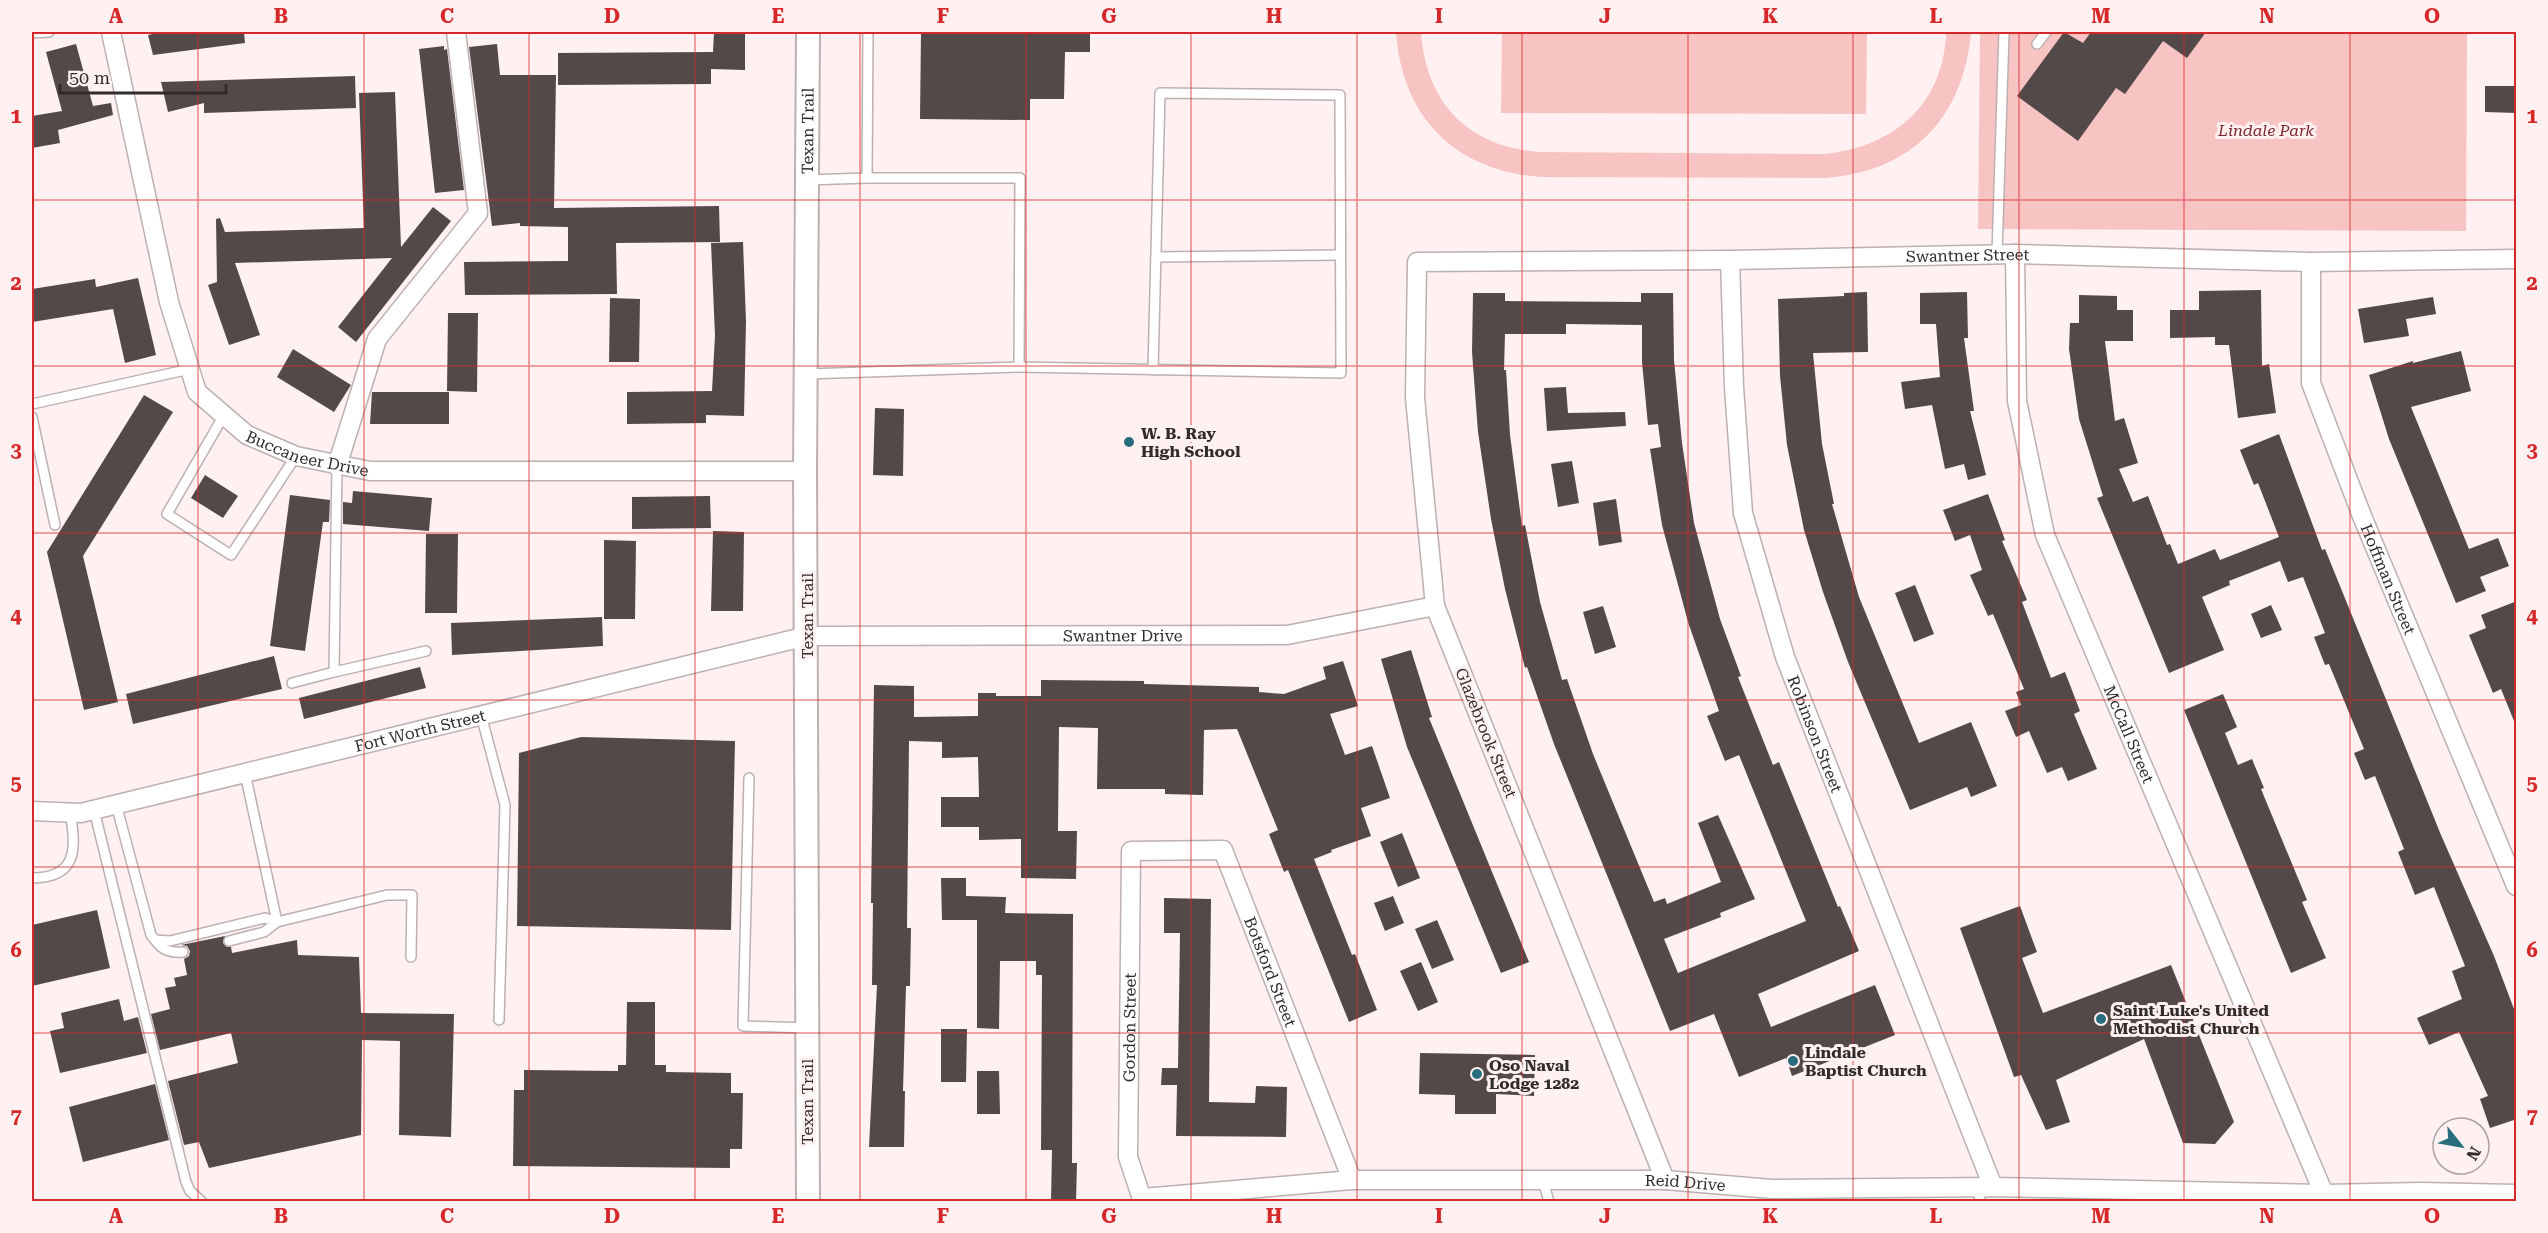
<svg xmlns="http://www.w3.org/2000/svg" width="2548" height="1233" font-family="'Roboto Serif',serif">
<rect width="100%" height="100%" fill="#fff1f1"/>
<g fill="#f8c4c3">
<path d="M 1396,32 L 1421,32 C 1426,103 1468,147 1540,152 L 1825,154 C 1894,147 1944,104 1946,32 L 1971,32 L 1971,33 C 1963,119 1911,172 1825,178 L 1540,177 C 1454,170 1402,117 1396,32 Z"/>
<polygon points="1502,32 1867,32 1866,114 1501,113"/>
<polygon points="1980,32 2467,32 2466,231 1978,229"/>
</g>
<g fill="#544949" fill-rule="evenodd">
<polygon points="163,32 244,32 245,43 153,55 148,35"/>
<polygon points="714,32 745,32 745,70 711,69 711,84 558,85 558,53 713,52"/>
<polygon points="921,32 1090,32 1090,52 1065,52 1064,99 1030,99 1030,120 920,119"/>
<polygon points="2064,32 2083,43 2091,32 2206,32 2187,58 2163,41 2125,94 2116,88 2078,141 2017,96"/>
<polygon points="76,44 93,106 111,103 113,115 58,130 60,143 32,148 32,116 62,111 46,52"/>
<polygon points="497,44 500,75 556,75 554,208 719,206 720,242 616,243 617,294 465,295 464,262 568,261 568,227 520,226 520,223 492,226 469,47"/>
<polygon points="444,46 444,50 447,49 464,190 435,193 419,49"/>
<polygon points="355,76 356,108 204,113 204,103 168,112 161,82"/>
<polygon points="2485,86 2517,86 2517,113 2485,112"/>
<polygon points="395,92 401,247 433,207 451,221 356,342 338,327 392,258 235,263 260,335 229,345 208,285 217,282 216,219 220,218 225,232 364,228 359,93"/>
<polygon points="743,242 746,321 744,416 706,415 706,423 627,424 627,392 712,391 715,335 711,243"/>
<polygon points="138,278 156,355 125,363 113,309 32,322 32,289 95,279 96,287"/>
<polygon points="2261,290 2262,366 2269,364 2276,413 2238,418 2229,345 2215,345 2215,337 2170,338 2170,310 2199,310 2199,291"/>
<polygon points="1867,292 1868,352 1813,353 1822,444 1834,504 1832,504 1859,597 1919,743 1971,722 1997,786 1971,797 1967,787 1910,810 1848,662 1823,592 1804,530 1787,445 1780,376 1778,299 1844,296 1844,293"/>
<polygon points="1967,292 1968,338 1964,338 1974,411 1970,411 1986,475 1968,480 1964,464 1945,469 1932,405 1905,409 1901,382 1940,377 1936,324 1920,324 1920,293"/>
<path d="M 1473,293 L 1505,293 L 1505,301 L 1641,302 L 1641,293 L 1673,293 L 1674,360 L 1682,443 L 1694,523 L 1720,619 L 1741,676 L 1738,677 L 1773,765 L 1779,762 L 1838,907 L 1840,906 L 1859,951 L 1758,994 L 1771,1027 L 1875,985 L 1895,1035 L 1792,1076 L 1786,1058 L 1739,1077 L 1714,1014 L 1670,1031 L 1554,744 L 1527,667 L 1525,668 L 1505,589 L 1491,519 L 1478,432 L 1472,352 ZM 1566,324 L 1642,325 L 1642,362 L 1648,425 L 1658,424 L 1661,447 L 1650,449 L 1662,525 L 1688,622 L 1719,711 L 1707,716 L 1725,761 L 1739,755 L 1806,921 L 1678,973 L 1664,939 L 1721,917 L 1720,913 L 1755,899 L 1718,815 L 1698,823 L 1721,882 L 1667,904 L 1665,898 L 1654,902 L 1593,754 L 1567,679 L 1562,680 L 1540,602 L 1525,525 L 1522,526 L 1510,435 L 1506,370 L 1504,370 L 1505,334 L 1566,334 Z"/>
<polygon points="2079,295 2117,296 2117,310 2133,310 2133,341 2105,341 2115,421 2124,418 2138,463 2119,469 2133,502 2148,496 2167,545 2170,544 2178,564 2215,549 2220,560 2279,537 2258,483 2254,485 2240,450 2279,434 2322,550 2325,549 2441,835 2494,956 2517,1017 2517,1119 2490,1128 2480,1099 2488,1096 2459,1032 2429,1045 2417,1018 2462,999 2452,971 2465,966 2434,887 2415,895 2398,852 2404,849 2375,776 2365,780 2354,753 2364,749 2329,664 2325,665 2314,637 2325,633 2303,577 2288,582 2280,561 2229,581 2230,585 2202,597 2224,650 2169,673 2097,498 2103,496 2079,419 2069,349 2070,323 2079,323"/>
<polygon points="2433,297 2436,314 2406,319 2409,336 2364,343 2358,309"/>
<polygon points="610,298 640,299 639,362 609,362"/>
<polygon points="448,313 478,313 477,392 447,391"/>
<polygon points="293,349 351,385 334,412 277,377"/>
<polygon points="2461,351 2471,391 2411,407 2469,549 2498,538 2509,566 2480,577 2486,591 2456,603 2389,439 2369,375 2413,361 2413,363"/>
<polygon points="1566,387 1568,413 1625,412 1626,426 1547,431 1544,388"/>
<polygon points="372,392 449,392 449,424 370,424"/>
<polygon points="144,395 173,412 83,556 118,702 84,710 47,552"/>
<polygon points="875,408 904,409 903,476 873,475"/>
<polygon points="1572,461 1579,503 1558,507 1551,464"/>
<polygon points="205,475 238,496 223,518 191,498"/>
<polygon points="353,491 432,498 429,531 343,524 343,502 352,503"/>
<polygon points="1988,494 2005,540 2002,541 2027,600 2022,602 2051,678 2065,672 2080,711 2074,714 2097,769 2068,781 2062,767 2047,773 2029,731 2016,737 2005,711 2021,705 2016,692 2024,689 1993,614 1988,616 1970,575 1982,570 1970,535 1955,541 1943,510"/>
<polygon points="290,495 330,500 329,522 323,522 305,651 270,646"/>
<polygon points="710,496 711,528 632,529 632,497"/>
<polygon points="1616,499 1622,542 1599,546 1593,503"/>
<polygon points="713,531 744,532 743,611 711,611"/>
<polygon points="426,534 458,534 457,613 425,613"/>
<polygon points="604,540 636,541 635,619 604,619"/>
<polygon points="1915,585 1934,634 1914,642 1895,593"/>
<polygon points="2517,601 2517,726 2516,726 2501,689 2493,693 2469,635 2486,628 2481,615"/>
<polygon points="2271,605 2282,630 2261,638 2251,614"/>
<polygon points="1603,606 1616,647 1595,654 1583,612"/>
<polygon points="602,617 603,646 452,655 451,623"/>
<polygon points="1411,650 1432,717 1429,718 1529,962 1501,973 1407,747 1381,659"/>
<polygon points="274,656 282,689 133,724 126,694"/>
<polygon points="1343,661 1358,706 1330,714 1345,755 1372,746 1390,798 1361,808 1371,836 1331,850 1332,852 1314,859 1352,955 1355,954 1377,1010 1349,1022 1288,870 1284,872 1269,834 1278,830 1237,729 1204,730 1203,795 1165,794 1165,789 1097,789 1098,728 1059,727 1058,831 1077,831 1076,879 1021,878 1021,839 979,840 979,827 941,827 941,797 979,797 978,757 942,758 942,742 909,741 907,928 911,928 910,986 906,986 903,1091 905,1091 904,1147 869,1147 877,985 872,985 873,903 871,903 874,685 914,686 914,717 978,716 978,693 996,693 996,696 1041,696 1041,680 1144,681 1144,684 1259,687 1259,692 1284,694 1326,679 1323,667"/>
<polygon points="420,667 426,688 304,719 299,698"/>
<polygon points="2223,694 2237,727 2225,733 2238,765 2252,759 2264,788 2261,789 2307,900 2302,902 2326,958 2291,973 2184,710"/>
<polygon points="581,737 735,741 731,930 517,926 519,753"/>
<polygon points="1402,833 1420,878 1398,887 1380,842"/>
<polygon points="941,878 966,878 966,896 1006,897 1005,913 1073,914 1072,1163 1077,1163 1076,1202 1051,1202 1052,1150 1041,1150 1042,975 1036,975 1036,961 1000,961 999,1029 977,1028 977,920 942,920"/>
<polygon points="1393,896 1404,923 1385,931 1374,903"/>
<polygon points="1164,898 1211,899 1209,1102 1255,1103 1256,1086 1287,1087 1286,1137 1176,1136 1177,1085 1161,1085 1162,1068 1178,1068 1180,933 1164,933"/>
<polygon points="2020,906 2037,952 2022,958 2043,1013 2171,965 2234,1122 2215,1144 2183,1143 2144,1039 2056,1080 2070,1122 2046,1130 2021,1075 2014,1077 1960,928"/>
<polygon points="97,910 110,968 32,986 32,925"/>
<polygon points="1437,920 1454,960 1432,969 1415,929"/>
<polygon points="225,936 223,943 227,947 231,947 232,953 297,940 298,955 359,957 361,1013 454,1014 451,1137 399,1135 400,1041 362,1040 361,1135 209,1168 199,1142 184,1145 168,1081 238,1063 231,1033 160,1050 151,1014 170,1009 165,988 176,986 174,978 187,975 184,959 189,956 190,951 187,946 181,945"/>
<polygon points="1421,962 1438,1002 1418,1011 1400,971"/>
<polygon points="119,999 124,1021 138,1017 147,1053 60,1073 50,1031 64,1028 61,1013"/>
<polygon points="627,1002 655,1002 655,1065 666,1065 666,1072 731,1073 731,1093 743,1093 742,1149 730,1149 730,1168 513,1166 514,1090 524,1090 524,1070 618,1071 618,1065 626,1065"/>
<polygon points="941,1029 967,1029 966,1082 941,1082"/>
<polygon points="1420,1053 1535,1055 1534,1096 1496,1094 1496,1114 1455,1114 1455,1095 1419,1094"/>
<polygon points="977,1071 999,1071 1000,1114 977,1114"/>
<polygon points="155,1084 169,1140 83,1162 69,1107"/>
</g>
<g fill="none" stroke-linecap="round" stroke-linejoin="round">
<defs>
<g id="service">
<polyline points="32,33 49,32"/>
<polyline points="2037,44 2046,32"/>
<polyline points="867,178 1020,178 1019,367"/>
<polyline points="807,180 867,178 868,32"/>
<polyline points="1997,254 2004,32"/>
<polyline points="1156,257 1340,255"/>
<polyline points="806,374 1019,367 1341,373 1340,95 1160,93 1153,370"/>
<polyline points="32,404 190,369"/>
<polyline points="224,415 167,514 231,555 296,456"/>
<polyline points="32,417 55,525"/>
<polyline points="337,466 334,672 426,651"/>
<polyline points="292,683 334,672"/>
<polyline points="481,715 505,805 499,1020"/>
<polyline points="749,778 743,1026 807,1028"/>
<polyline points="116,804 151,935 155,940 170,941 265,918 277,922 387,895 412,895 411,957"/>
<polyline points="94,810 186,1182 190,1191 202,1202"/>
<path d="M 32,878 C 77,878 77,849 70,812"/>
<path d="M 155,940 C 162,950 170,953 183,952"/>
<polyline points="229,941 264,932 277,922 245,773"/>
<polyline points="1543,1180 1549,1202"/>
<polyline points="1979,1188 1980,1202"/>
</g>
<g id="minor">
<path id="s1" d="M 111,32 L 169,302 L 197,392 L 247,435 L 296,456 L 370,471 L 805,471"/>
<path id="s2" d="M 2015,254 L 2017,401 L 2045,535 L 2324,1194"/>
<path id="s3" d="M 1730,260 L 1734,387 L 1743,513 L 1785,657 L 1993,1187"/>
<path id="s4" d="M 2311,262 L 2311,383 L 2362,516 L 2516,886"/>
<polyline points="337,466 377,339 478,213 456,32"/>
<path id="s5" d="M 32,811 L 81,813 L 807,636 L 1287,635 L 1435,606"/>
<path id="s6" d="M 1665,1180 L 1435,606 L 1415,398 L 1417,262 L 1730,260 L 2015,254 L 2311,262 L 2516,259"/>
<path id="s7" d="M 1143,1198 L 1352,1180 L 1665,1180 L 1772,1189 L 1993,1187 L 2324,1194 L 2421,1192 L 2516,1194"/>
<path id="s8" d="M 1143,1202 L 1128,1157 L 1131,851 L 1223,850 L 1352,1180"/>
</g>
<g id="tertiary">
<path id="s9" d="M 808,1202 L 805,471 L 808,32"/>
</g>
</defs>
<use href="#service" stroke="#bdb0b0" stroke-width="12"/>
<use href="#minor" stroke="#bdb0b0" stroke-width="21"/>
<use href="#tertiary" stroke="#bdb0b0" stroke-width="26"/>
<use href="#service" stroke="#fff" stroke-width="9"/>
<use href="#minor" stroke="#fff" stroke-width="18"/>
<use href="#tertiary" stroke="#fff" stroke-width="22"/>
</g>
<path fill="none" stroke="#d62828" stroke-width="1.5" stroke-opacity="0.55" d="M 198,32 L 198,1202M 364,32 L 364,1202M 529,32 L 529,1202M 695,32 L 695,1202M 860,32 L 860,1202M 1026,32 L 1026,1202M 1191,32 L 1191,1202M 1357,32 L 1357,1202M 1522,32 L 1522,1202M 1688,32 L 1688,1202M 1853,32 L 1853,1202M 2019,32 L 2019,1202M 2184,32 L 2184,1202M 2350,32 L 2350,1202M 32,200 L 2516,200M 32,366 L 2516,366M 32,533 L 2516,533M 32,700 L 2516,700M 32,867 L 2516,867M 32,1033 L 2516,1033"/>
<g fill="#286d7c" stroke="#fff1f1" stroke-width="2">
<circle cx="1129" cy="442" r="6"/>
<circle cx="2101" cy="1019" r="6"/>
<circle cx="1793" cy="1061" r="6"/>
<circle cx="1477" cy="1074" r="6"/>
</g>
<g text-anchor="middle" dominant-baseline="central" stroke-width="6" stroke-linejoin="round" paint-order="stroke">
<g font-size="16" font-style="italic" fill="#7e262e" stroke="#fff1f1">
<text x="2266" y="130">Lindale Park</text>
</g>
<g font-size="16" fill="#312c2c" stroke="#fff1f1">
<text stroke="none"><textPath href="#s9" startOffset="1071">Texan Trail</textPath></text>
<text stroke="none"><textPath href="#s6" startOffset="1514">Swantner Street</textPath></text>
<text stroke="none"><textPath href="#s1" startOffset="500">Buccaneer Drive</textPath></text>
<text stroke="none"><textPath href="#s4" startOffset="332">Hoffman Street</textPath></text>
<text transform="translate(807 616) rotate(-90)">Texan Trail</text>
<text stroke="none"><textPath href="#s5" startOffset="1112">Swantner Drive</textPath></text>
<text stroke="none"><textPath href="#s5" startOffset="398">Fort Worth Street</textPath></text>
<text transform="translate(1486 733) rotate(68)">Glazebrook Street</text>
<text stroke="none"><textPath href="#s3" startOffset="486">Robinson Street</textPath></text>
<text stroke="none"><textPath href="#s2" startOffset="500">McCall Street</textPath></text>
<text stroke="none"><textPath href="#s8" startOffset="576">Botsford Street</textPath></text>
<text stroke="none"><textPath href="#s8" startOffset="177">Gordon Street</textPath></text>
<text transform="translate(807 1102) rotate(-90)">Texan Trail</text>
<text stroke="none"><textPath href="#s7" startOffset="543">Reid Drive</textPath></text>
</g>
<g font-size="16" font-weight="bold" fill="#312c2c" stroke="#fff1f1" text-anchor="start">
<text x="1141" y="433">W. B. Ray<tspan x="1141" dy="18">High School</tspan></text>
<text x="2113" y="1010">Saint Luke's United<tspan x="2113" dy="18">Methodist Church</tspan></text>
<text x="1805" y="1052">Lindale<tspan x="1805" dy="18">Baptist Church</tspan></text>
<text x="1489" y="1065">Oso Naval<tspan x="1489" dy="18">Lodge 1282</tspan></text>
</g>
</g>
<rect width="2548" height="1233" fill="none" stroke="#fff1f1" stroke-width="66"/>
<g transform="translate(2461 1146) rotate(121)"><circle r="28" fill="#fff1f1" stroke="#ada2a2" stroke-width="1.5"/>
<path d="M0-4.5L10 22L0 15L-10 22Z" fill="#286d7c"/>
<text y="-9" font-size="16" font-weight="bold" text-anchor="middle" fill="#312c2c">N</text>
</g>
<path d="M60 84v9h166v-9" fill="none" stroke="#312c2c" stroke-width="3"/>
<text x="69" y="84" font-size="18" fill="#312c2c" stroke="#fff1f1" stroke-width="4.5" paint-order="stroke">50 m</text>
<rect x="33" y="33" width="2482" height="1167" fill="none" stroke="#d62828" stroke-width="2"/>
<g font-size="20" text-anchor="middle" font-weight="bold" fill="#d62828">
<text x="116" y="23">A</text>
<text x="281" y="23">B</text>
<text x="447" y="23">C</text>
<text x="612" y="23">D</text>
<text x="778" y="23">E</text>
<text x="943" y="23">F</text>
<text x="1109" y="23">G</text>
<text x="1274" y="23">H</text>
<text x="1439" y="23">I</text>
<text x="1605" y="23">J</text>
<text x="1770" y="23">K</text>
<text x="1936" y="23">L</text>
<text x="2101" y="23">M</text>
<text x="2267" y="23">N</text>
<text x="2432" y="23">O</text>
<text x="16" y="123">1</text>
<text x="2532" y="123">1</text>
<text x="16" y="290">2</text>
<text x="2532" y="290">2</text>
<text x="16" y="457">3</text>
<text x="2532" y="457">3</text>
<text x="16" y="623">4</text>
<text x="2532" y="623">4</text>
<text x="16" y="790">5</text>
<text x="2532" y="790">5</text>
<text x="16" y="957">6</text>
<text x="2532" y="957">6</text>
<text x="16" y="1123">7</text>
<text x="2532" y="1123">7</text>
<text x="116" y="1223">A</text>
<text x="281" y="1223">B</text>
<text x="447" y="1223">C</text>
<text x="612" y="1223">D</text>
<text x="778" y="1223">E</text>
<text x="943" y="1223">F</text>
<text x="1109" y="1223">G</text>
<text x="1274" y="1223">H</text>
<text x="1439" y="1223">I</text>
<text x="1605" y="1223">J</text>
<text x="1770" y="1223">K</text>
<text x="1936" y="1223">L</text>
<text x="2101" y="1223">M</text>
<text x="2267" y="1223">N</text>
<text x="2432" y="1223">O</text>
</g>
</svg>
